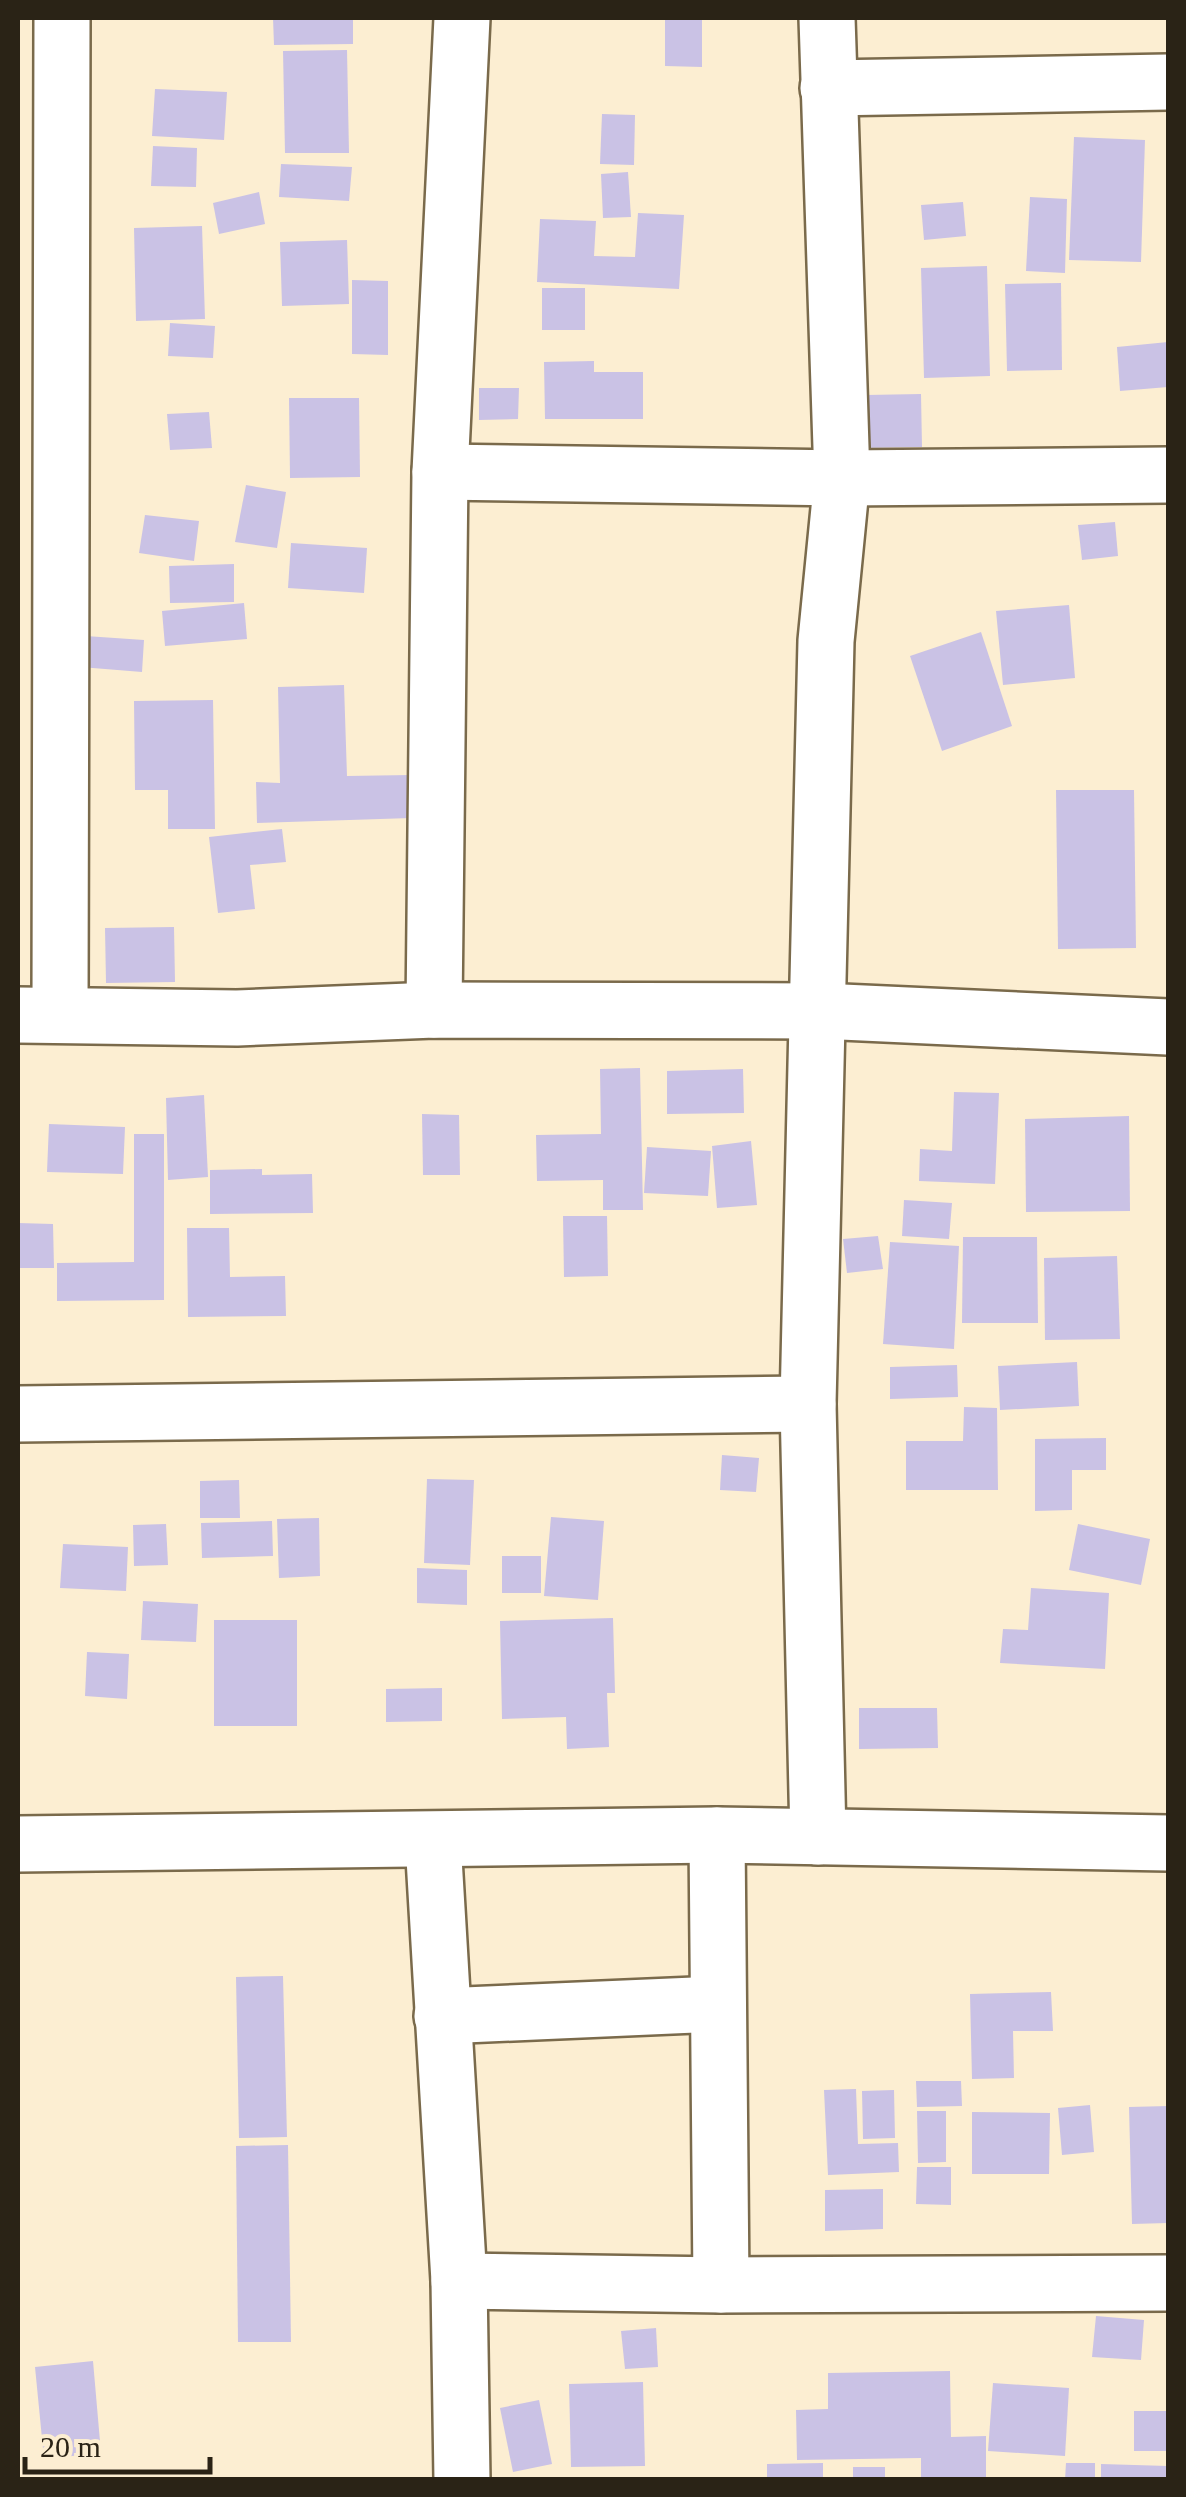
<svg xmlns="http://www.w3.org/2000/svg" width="1186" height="2497" font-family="Georgia,serif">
<rect width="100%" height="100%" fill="#fceed2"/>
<g fill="#cac2e5">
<polygon points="273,18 353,18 353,44 274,45"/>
<polygon points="665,18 702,18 702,67 665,66"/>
<polygon points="347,50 349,153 285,153 283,51"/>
<polygon points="155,89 227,92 224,140 152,136"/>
<polygon points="602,114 635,115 634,165 600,164"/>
<polygon points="1074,137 1145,140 1141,262 1069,260"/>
<polygon points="153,146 197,148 196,187 151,186"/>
<polygon points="281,164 352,167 349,201 279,197"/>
<polygon points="628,172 631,217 603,218 601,174"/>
<polygon points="259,192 265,224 219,234 213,203"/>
<polygon points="1030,197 1067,199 1065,273 1026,271"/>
<polygon points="963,202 966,236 924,240 921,205"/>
<polygon points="638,213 684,215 679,289 537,282 540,219 596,221 594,256 635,257"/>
<polygon points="202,226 205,319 136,321 134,228"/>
<polygon points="347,240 349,304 282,306 280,242"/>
<polygon points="987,266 990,376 924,378 921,268"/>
<polygon points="352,280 388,281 388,355 352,354"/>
<polygon points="1061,283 1062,370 1007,371 1005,284"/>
<rect x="542" y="288" width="43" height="42"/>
<polygon points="170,323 215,326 213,358 168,356"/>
<polygon points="1168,342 1168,387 1120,391 1117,347"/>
<polygon points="594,361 594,372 643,372 643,419 545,419 544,362"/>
<polygon points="479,388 519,388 518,419 479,420"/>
<polygon points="921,394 922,447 866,448 866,395"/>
<polygon points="289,398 359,398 360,477 290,478"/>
<polygon points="209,412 212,448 170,450 167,414"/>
<polygon points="246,485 286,492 277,548 235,542"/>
<polygon points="145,515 199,521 194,561 139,553"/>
<polygon points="1115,522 1118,556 1082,560 1078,525"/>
<polygon points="291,543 367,548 364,593 288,588"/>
<polygon points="234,564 234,602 170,603 169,566"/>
<polygon points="244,603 247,639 165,646 162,611"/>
<polygon points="1069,605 1075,678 1003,685 996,611"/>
<polygon points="981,632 1012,726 942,751 910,656"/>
<polygon points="71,635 144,640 142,672 68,666"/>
<polygon points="344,685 347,776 410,775 411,818 257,823 256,782 280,783 278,687"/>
<polygon points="213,700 215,829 168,829 168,790 135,790 134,701"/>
<polygon points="1056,790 1134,790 1136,948 1058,949"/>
<polygon points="282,829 286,862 250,865 255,909 218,913 209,837"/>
<polygon points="174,927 175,982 106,983 105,928"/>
<polygon points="640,1068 643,1210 603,1210 603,1180 537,1181 536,1135 601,1134 600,1069"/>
<polygon points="743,1069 744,1113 667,1114 667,1071"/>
<polygon points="954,1092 999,1093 995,1184 919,1181 920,1149 952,1151"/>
<polygon points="204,1095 208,1177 168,1180 166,1098"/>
<polygon points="422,1114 459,1115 460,1175 423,1175"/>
<polygon points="1129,1116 1130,1211 1026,1212 1025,1119"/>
<polygon points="49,1124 125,1127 123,1174 47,1172"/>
<polygon points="134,1134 164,1134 164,1300 57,1301 57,1263 134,1262"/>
<polygon points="751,1141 757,1205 717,1208 712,1146"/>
<polygon points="647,1147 711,1151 708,1196 644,1193"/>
<polygon points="262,1169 262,1175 312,1174 313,1213 210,1214 210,1170"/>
<polygon points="904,1200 952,1203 949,1239 902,1236"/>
<polygon points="563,1216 607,1216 608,1276 564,1277"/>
<polygon points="18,1223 53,1224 54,1268 18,1268"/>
<polygon points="187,1228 229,1228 230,1277 285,1276 286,1316 188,1317"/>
<polygon points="878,1236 883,1269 847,1273 843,1239"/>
<polygon points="963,1237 1037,1237 1038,1323 962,1323"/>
<polygon points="890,1242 959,1246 954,1349 883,1344"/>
<polygon points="1117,1256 1120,1339 1045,1340 1044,1258"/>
<polygon points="1077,1362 1079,1406 1000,1410 998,1366"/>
<polygon points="957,1365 958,1397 890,1399 890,1367"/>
<polygon points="964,1407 997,1408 998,1490 906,1490 906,1441 963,1441"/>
<polygon points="1106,1438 1106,1470 1072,1470 1072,1510 1035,1511 1035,1439"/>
<polygon points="722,1455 759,1458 756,1492 720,1490"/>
<polygon points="427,1479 474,1480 470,1565 424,1563"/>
<polygon points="239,1480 240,1518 200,1518 200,1481"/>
<polygon points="551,1517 604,1521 598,1600 544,1596"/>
<polygon points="319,1518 320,1576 279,1578 277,1519"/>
<polygon points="272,1521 273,1556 202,1558 201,1523"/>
<polygon points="166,1524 168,1565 134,1566 133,1525"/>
<polygon points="1078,1524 1150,1539 1141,1585 1069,1570"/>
<polygon points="63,1544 128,1547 126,1591 60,1588"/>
<rect x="502" y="1556" width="39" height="37"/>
<polygon points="417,1568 467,1570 467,1605 417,1603"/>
<polygon points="1031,1588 1109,1593 1105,1669 1000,1663 1003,1629 1028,1630"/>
<polygon points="143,1601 198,1604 196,1642 141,1640"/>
<polygon points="613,1618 615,1693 607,1693 609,1747 567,1749 566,1717 502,1719 500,1621"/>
<rect x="214" y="1620" width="83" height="106"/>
<polygon points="87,1652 129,1654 127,1699 85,1696"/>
<polygon points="442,1688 442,1721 386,1722 386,1689"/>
<polygon points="859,1708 937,1708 938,1748 859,1749"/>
<polygon points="283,1976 287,2137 239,2138 236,1977"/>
<polygon points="1051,1992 1053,2031 1013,2031 1014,2078 972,2079 970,1994"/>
<polygon points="916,2081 961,2081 962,2106 917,2107"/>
<polygon points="856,2089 858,2144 898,2143 899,2172 828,2175 824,2090"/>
<polygon points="894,2090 895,2138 863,2139 862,2091"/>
<polygon points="1090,2105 1094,2152 1062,2155 1058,2108"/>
<polygon points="1168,2106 1168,2223 1132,2224 1129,2107"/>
<polygon points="917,2111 946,2111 946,2162 918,2163"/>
<polygon points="972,2112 1050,2113 1049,2174 972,2174"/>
<polygon points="288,2145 291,2342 238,2342 236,2146"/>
<polygon points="917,2167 951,2167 951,2205 916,2204"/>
<polygon points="883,2189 883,2229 825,2231 825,2190"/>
<polygon points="1096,2316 1144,2320 1141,2360 1092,2357"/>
<polygon points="656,2328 658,2367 625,2369 621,2331"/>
<polygon points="93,2361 101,2453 44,2459 35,2367"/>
<polygon points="950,2371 951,2437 986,2436 986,2480 921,2480 921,2458 797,2460 796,2410 828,2409 828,2373"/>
<polygon points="643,2382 645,2466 571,2467 569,2384"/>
<polygon points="993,2383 1069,2388 1065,2456 988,2451"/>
<polygon points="539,2400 552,2464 513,2472 500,2408"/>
<rect x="1134" y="2411" width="34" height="40"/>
<polygon points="823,2463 823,2480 767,2480 767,2464"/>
<polygon points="1066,2463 1095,2463 1095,2480 1065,2480"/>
<polygon points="1101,2464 1168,2466 1168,2480 1101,2480"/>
<rect x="853" y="2467" width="32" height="13"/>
</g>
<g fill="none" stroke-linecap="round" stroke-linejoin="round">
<defs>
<g id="minor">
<polyline points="828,88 1168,82"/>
<polyline points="440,472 842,478 1168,475"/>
<polyline points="434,1010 440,472 462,18"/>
<polyline points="60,1014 62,18"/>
<polyline points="18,1015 237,1018 434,1010 820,1011 1168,1027"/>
<polyline points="18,1414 808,1404"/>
<polyline points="818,1837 808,1404 826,641 842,478 827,18"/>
<polyline points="433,1841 459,2281 462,2480"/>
<polyline points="18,1844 717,1835 1168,1843"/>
<polyline points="442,2016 718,2004"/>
<polyline points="459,2281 721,2285 717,1835"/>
<polyline points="721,2285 1168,2283"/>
</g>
</defs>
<use href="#minor" stroke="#7a6a4b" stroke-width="60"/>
<use href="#minor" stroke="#fff" stroke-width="55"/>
</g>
<rect width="1186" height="2497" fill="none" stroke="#2a2316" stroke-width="40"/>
<path d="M25 2457v15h185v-15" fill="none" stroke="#2a2316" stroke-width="5"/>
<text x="40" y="2457" font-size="30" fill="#2a2316" stroke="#fceed2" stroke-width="8" paint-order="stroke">20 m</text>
</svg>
